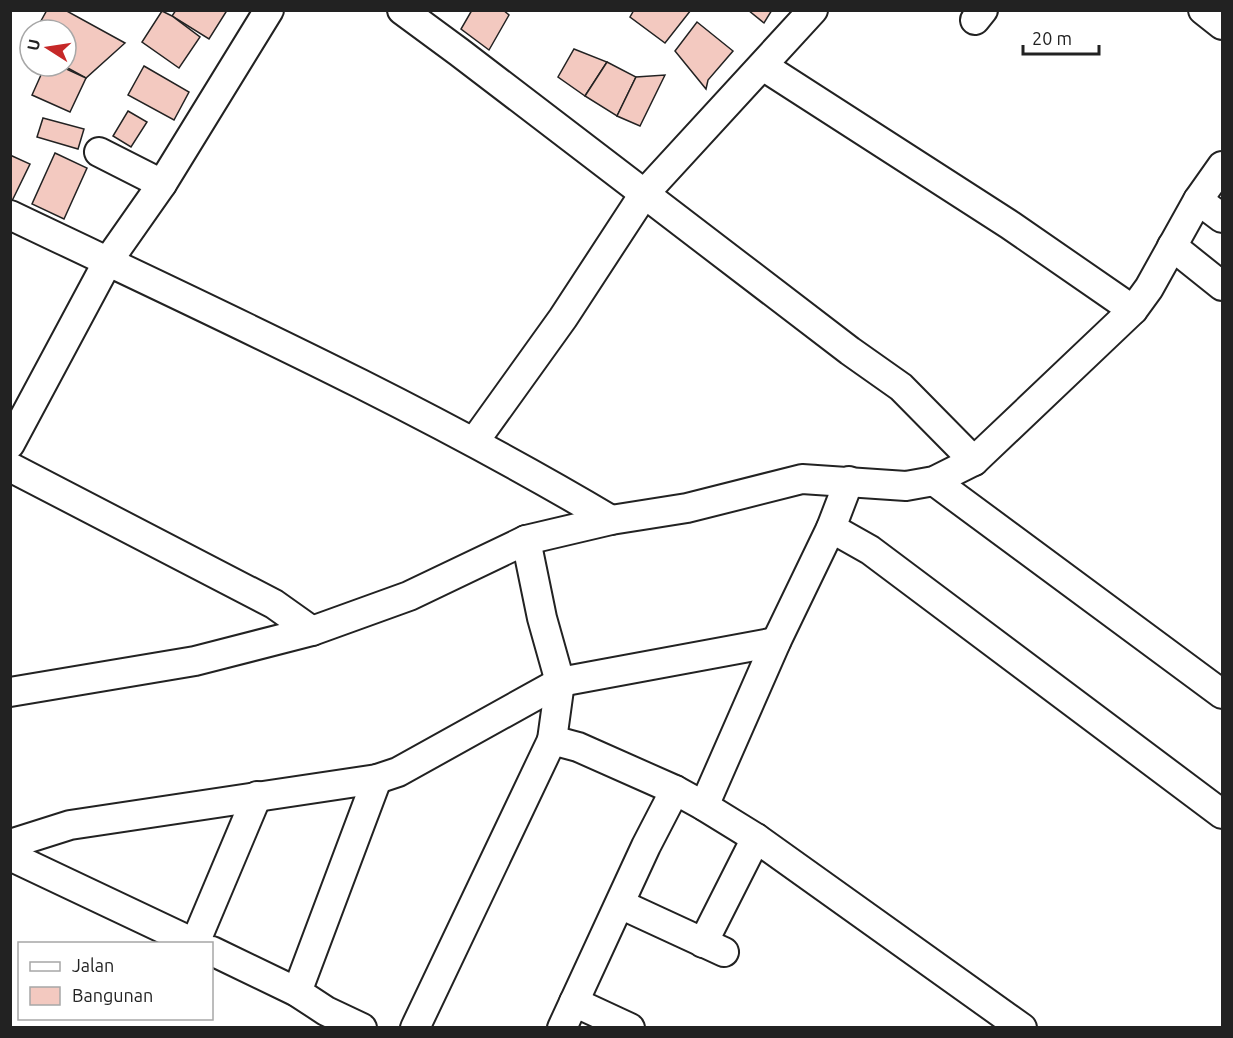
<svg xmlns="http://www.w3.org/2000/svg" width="1233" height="1038" font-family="Ubuntu,sans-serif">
<rect width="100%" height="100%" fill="#fff"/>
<g fill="#f3c9c0" stroke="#222" stroke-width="1.5">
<polygon points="47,10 65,10 125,43 86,78 64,66 66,66 66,30 36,30"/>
<polygon points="176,10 223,10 226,12 209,39 172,16"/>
<polygon points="472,10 503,10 509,15 489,50 461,29"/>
<polygon points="634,10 691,10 665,43 630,17"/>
<polygon points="748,10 772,10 764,23"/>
<polygon points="162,11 172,16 200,37 179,68 142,42"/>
<polygon points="697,22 733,51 708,80 706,89 675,51"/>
<polygon points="574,49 607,62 585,96 558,77"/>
<polygon points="607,62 636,77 617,116 585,96"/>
<polygon points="45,66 60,66 86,78 70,112 32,95"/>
<polygon points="144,66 189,92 174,120 128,95"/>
<polygon points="665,75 640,126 617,116 636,77"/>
<polygon points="128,111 147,122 131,147 113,136"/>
<polygon points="43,118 84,129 78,149 37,137"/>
<polygon points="55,153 87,168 64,219 32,204"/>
<polygon points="10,155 30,164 10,205"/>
</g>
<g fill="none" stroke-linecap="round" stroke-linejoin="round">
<defs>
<g id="minor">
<polyline points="402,10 459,52 850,351 901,387 974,461"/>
<polyline points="1203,10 1222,25"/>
<polyline points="975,20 983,10"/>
<polyline points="763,66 1010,225 1133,310"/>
<polyline points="99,152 162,184"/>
<polyline points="1198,200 1222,218"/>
<path d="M 10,215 C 213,312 418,405 611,520"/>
<polyline points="1172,246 1222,286"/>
<polyline points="474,442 563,318 644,194 813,10"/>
<polyline points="10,444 108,261 162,184 269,10"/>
<polyline points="10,467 274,604 312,631"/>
<polyline points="849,481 831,528 870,550 1222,814"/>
<polyline points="934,481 1222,694"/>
<polyline points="526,540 542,618 560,682 552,740 578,747 675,790 704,806 756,838 1022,1028"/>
<polyline points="10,692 195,661 312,631 409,596 526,540 611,520 687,508 802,479 906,486 934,481 974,461 1133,310 1149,288 1198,200 1222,166"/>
<polyline points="704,806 776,642 831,528"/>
<polyline points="10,844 70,825 377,779 398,772 560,682 776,642"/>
<polyline points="10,856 196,944"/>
<polyline points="620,904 724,952"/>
<polyline points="195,943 257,796"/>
<polyline points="703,943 756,838"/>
<polyline points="212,951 297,992 326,1011 362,1028"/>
<polyline points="297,992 377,779"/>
<polyline points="574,1002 630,1028"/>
<polyline points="415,1028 552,740"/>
<polyline points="562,1028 646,846 675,790"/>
</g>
</defs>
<use href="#minor" stroke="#222" stroke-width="32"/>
<use href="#minor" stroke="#fff" stroke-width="28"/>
</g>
<rect width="1233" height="1038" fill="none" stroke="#222222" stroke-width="24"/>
<rect x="18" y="942" width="195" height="78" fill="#ffffff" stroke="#a7a7a7" stroke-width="1.5"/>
<rect x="30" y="962" width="30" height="9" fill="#ffffff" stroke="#a7a7a7" stroke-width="1.5"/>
<text x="72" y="972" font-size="18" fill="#222222">Jalan</text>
<rect x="30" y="987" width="30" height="18" fill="#f3c9c0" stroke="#a7a7a7" stroke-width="1.5"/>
<text x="72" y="1002" font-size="18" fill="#222222">Bangunan</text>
<g transform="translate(48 48) rotate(282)"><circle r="28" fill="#ffffff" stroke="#a7a7a7" stroke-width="1.5"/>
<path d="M0-4.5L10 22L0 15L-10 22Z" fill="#c62828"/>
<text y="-9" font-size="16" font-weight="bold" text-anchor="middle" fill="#222222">U</text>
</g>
<path d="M1023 45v9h76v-9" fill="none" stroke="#222222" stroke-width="3"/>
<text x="1032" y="45" font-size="18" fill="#222222" stroke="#ffffff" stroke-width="4.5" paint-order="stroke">20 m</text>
</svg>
